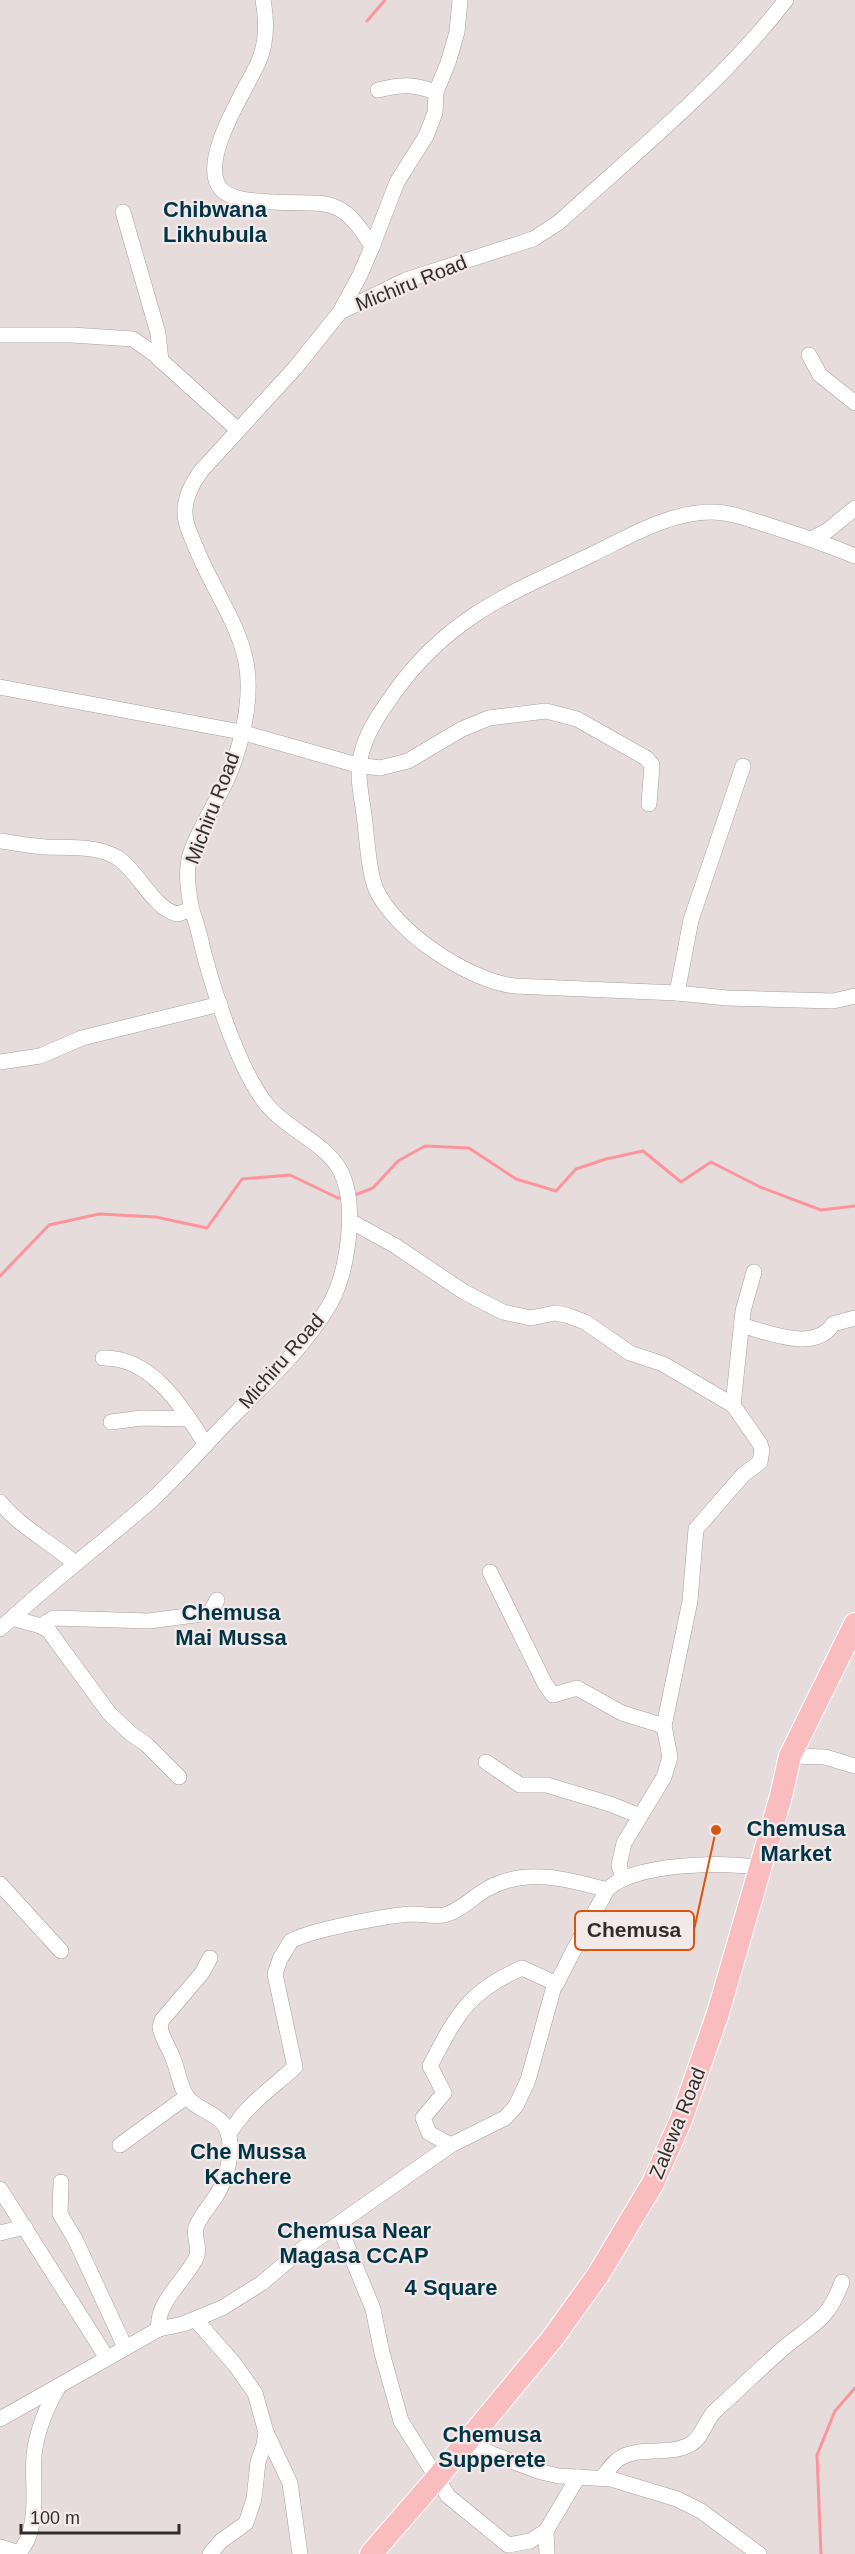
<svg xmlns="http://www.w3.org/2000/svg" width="855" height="2554" font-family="Arial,sans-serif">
<rect width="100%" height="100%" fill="#e7dcdc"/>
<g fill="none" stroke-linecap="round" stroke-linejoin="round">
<g stroke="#fd949c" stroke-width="3">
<polyline points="367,21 385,0"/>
<polyline points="355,1195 373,1188 398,1161 425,1146 469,1148 516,1179 556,1191 576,1169 606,1159 643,1151 681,1182 711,1162 760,1187 821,1210 855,1206"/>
<polyline points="0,1276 49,1225 99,1214 156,1217 207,1228 242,1179 290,1175 338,1198 342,1198"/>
<polyline points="821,2554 817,2455 835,2411 855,2388"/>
</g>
<defs>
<g id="minor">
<path d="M 263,0 C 267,21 267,43 258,63 C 247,88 197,162 221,189 C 232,201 258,201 273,202 C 326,205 341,193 372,247 L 360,275 L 340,312"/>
<path d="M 378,90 C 403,84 412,84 436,92"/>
<polyline points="123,212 158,333 161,361"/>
<polyline points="372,247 397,182 426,136 435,113 436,92 448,63 457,32 460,0"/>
<polyline points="0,335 72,335 133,339 154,354 238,430"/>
<polyline points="809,355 820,375 855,403"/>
<polyline points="813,538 827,531 855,508"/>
<path d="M 855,556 C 824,543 793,533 761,523 C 745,518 729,512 712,512 C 669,512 630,536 593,554 C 511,593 449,616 394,693 C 382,710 369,728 363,748 C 355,770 361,792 364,815 C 367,836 368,868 375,887 C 393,931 469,981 515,986 L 677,993 L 727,998 L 833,1001 L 855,996"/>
<polyline points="0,687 241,732 357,765 380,768 408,761 462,729 489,718 546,711 577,719 646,758 652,765 649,804"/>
<path d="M 0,841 C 15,843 31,846 46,847 C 69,848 97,845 118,858 C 138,871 154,910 178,914 L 191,909"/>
<polyline points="677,993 691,920 743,766"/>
<polyline points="0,1062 40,1056 82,1038 220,1004"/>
<polyline points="350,1221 394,1245 464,1292 503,1312 531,1318 555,1313 566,1315 585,1322 630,1353 663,1364 733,1405 760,1444 762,1450 760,1462 743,1475 696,1529 690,1601 664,1726 670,1757 664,1777 624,1843 619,1865 623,1879"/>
<path d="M 741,1325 C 767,1332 815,1353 833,1324 L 855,1318"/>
<path d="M 103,1358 C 153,1357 183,1409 206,1445"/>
<polyline points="733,1405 743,1311 754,1272"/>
<polyline points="111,1422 142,1418 189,1419"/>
<path d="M 0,1502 C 20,1527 50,1542 75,1563"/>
<polyline points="490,1572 545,1684 553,1695 577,1688 622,1713 664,1726"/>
<polyline points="12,1618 41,1626 49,1631 109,1713 130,1733 146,1744 179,1777"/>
<polyline points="41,1626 54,1618 149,1621 210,1613 217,1600"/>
<path d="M 0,1629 C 49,1583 103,1543 153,1499 C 182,1472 207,1442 235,1414 C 268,1381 306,1345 330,1304 C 348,1271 358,1204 340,1170 C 326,1144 287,1129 268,1106 C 238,1071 209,978 199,933 C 197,924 193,915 191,906 C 188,889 185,869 191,852 C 200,826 217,802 228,777 C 242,744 253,698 246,662 C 238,622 211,586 196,548 C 191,535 184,523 185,509 C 186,494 193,482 201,471 L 296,367 L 340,312 L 406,280 L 533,239 L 558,223 C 636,152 721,84 786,0"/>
<polyline points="790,1756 825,1757 855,1766"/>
<polyline points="486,1762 520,1785 547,1785 610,1804 640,1816"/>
<polyline points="0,1884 61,1951"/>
<path d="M 228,2134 C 236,2125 241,2115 249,2108 C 264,2092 280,2081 295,2067 L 275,1974 L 280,1959 L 291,1941 C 310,1930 389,1915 412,1914 C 423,1914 434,1917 444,1915 C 459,1912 474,1896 487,1889 C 524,1867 569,1879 607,1890"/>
<polyline points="120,2145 186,2097"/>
<path d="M 451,2145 L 429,2133 L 423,2118 L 444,2093 L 430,2066 C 456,2016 468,1991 522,1968 L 555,1983"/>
<polyline points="61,2182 60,2214 75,2239 125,2347"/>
<polyline points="0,2189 107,2358"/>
<polyline points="339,2226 373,2309 382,2353 401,2421 448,2496 508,2545 530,2541 546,2531 578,2477"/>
<polyline points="0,2233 25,2227"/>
<polyline points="196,2320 236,2366 255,2393 266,2432 290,2483 300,2554"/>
<path d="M 159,2329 C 155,2303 185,2281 196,2258 C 201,2248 193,2237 196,2227 C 201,2215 209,2207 216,2196 C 225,2182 231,2161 230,2144 C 229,2111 197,2114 186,2095 C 179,2084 178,2069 172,2056 C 168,2046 162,2038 160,2027 L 162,2020 L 202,1973 L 210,1958"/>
<path d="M 0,2419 L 159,2329 L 183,2324 L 222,2308 L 262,2283 L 301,2250 L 451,2145 L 505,2118 L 516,2106 L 528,2080 L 555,1983 L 557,1983 C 571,1955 585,1928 601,1901 C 603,1898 605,1892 608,1889 C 633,1863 727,1861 761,1868"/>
<polyline points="467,2441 492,2454 541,2472 559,2476 611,2479 677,2499 701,2511 759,2554"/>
<path d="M 602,2478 C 608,2471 613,2461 622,2457 C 642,2446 670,2456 691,2444 C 703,2437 705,2420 716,2410 C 737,2391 757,2372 778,2353 C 808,2325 826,2326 842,2282"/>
<polyline points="546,2531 547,2554"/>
<polyline points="0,2547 19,2553"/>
<path d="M 19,2554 C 21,2549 26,2544 28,2538 C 38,2512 32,2482 34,2455 C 37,2429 46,2408 59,2386"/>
<polyline points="210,2554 221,2541 246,2523 254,2499 258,2462 264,2445 266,2432"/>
</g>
<polyline id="highway" points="371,2554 436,2479 552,2339 598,2275 653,2183 681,2120 718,2013 781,1796 790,1756 855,1624"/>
</defs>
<use href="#minor" stroke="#a99e9f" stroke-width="16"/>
<use href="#highway" stroke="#fff" stroke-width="24"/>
<use href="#minor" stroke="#fff" stroke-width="15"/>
<use href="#highway" stroke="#f9bcbf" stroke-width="22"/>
</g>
<g text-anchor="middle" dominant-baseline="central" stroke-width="4.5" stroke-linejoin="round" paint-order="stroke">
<g font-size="20" fill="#312d2d" stroke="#f4e9e9">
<text transform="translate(411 283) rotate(-22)">Michiru Road</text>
<text transform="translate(212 808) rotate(-69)">Michiru Road</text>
<text transform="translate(281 1361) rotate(-49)">Michiru Road</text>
<text transform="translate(677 2123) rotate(-68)">Zalewa Road</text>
</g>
<g font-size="22" font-weight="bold" fill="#003546" stroke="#f4e9e9">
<text x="215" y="209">Chibwana<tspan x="215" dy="25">Likhubula</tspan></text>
<text x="231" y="1612">Chemusa<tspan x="231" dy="25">Mai Mussa</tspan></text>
<text x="796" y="1828">Chemusa<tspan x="796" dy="25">Market</tspan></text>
<text x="248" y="2151">Che Mussa<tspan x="248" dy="25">Kachere</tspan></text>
<text x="354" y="2230">Chemusa Near<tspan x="354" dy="25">Magasa CCAP</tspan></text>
<text x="451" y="2287">4 Square</text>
<text x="492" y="2434">Chemusa<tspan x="492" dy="25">Supperete</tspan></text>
</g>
</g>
<path fill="none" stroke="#d6550f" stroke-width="2" d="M716 1830L694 1930"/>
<circle fill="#d6550f" stroke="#f4e9e9" stroke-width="2" cx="716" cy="1830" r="6"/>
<rect fill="#f4e9e9" stroke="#d6550f" stroke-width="2" x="575" y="1911" width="119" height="39" rx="6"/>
<g font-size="21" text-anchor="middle" font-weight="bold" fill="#312d2d">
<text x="634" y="1937">Chemusa</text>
</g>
<path d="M21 2524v9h158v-9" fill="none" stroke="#312d2d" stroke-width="3"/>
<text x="30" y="2524" font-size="18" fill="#312d2d" stroke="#f4e9e9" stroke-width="4.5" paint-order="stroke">100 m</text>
</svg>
